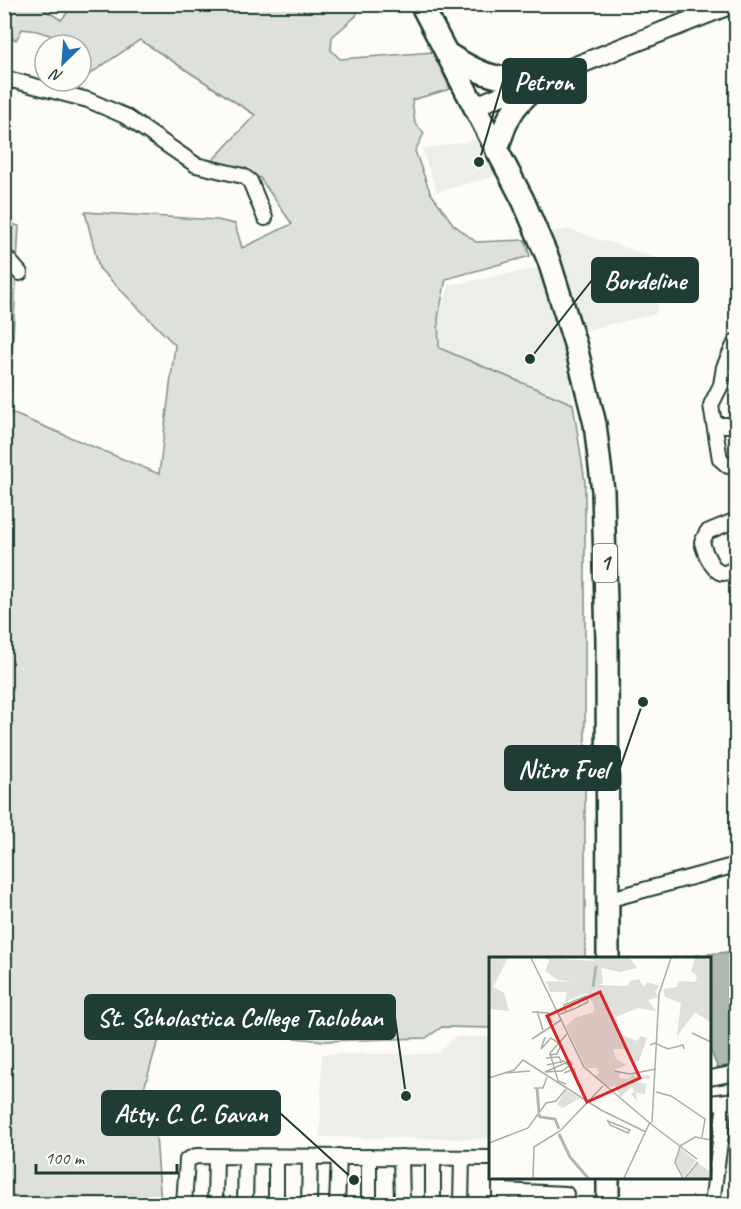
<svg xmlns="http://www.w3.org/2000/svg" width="741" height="1209" font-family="Caveat,sans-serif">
<rect width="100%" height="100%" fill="#fdfcf7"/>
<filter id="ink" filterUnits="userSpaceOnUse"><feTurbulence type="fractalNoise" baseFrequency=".0167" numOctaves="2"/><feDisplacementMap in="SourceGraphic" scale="12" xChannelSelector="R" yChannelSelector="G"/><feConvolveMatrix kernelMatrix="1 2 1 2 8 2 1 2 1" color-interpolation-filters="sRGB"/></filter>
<g filter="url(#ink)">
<g fill="#eceee9">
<polygon points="480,139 499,175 437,192 422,149"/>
<polygon points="568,229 663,260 656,314 567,334 573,404 439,348 438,318 450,285 544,267 533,236"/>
<polygon points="455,1037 490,1037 490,1139 320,1137 322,1054 437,1054"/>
</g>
<polygon fill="#dde0db" stroke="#7e8e88" stroke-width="1.5" points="5,5 38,5 61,20 74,5 360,5 356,16 332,37 331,50 340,59 434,52 450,89 412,100 415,123 424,133 415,151 430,192 453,224 476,242 525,240 530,256 446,279 438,318 439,348 573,404 585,482 585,958 490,958 490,1028 442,1027 426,1038 325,1041 221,1031 177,1005 156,1047 143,1092 156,1136 161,1204 5,1204 4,222 19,226 9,412 159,474 175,345 99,268 85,212 217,220 235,224 242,248 292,224 260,178 212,161 255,115 140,40 81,80 81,45 63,45 65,40 37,31 22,29 16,40 5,34"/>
<polygon fill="#aeb8b1" stroke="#75877f" stroke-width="1.5" points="736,951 736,1065 718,1069 710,1049 710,958 671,958"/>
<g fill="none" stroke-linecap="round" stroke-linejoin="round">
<defs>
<g id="minor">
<polyline points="4,78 88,100 125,116 196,165 243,176 250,181 265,218"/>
<polyline points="4,255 20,273"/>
<polyline points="736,341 724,367 721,385 711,405 720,459 728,466 736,466"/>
<polyline points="715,425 736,425"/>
<path d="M 736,520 L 707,532 L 702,542 C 704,551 713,573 723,573 C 728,573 733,569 736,567"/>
<polyline points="607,900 736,865"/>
<polyline points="710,1078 736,1073"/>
<polyline points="710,1103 736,1100"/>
<polyline points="276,1157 276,1204"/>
<polyline points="369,1157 369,1204"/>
<polyline points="401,1157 402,1204"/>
<polyline points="500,1178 500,1204"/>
<polyline points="501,1191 566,1194"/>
<polyline points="184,1204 187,1160 196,1156 490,1158"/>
<polyline points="215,1204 216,1157"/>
<polyline points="245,1204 246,1157"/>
<polyline points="309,1204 310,1157"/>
<polyline points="337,1204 339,1156"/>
<polyline points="433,1204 433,1158"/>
<polyline points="461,1204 462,1158"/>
<polyline points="712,1204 725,1103"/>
</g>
<polyline id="major" points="475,106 732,4"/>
<g id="highway">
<polyline points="421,4 523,200 549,261 576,347 595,424 603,491 607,641 608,958"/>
<path d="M 448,54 C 490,81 501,80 549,76"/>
<path d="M 497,151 C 508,109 517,103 549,76"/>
<polyline points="608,1204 608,1178"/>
</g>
</defs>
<use href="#minor" stroke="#1f3d34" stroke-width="18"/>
<use href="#major" stroke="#1f3d34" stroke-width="22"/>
<use href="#highway" stroke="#1f3d34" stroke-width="26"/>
<use href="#minor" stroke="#fdfcf7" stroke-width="14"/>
<use href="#major" stroke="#fdfcf7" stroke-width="18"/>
<use href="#highway" stroke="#fdfcf7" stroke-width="21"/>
</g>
</g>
<g text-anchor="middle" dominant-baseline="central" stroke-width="4.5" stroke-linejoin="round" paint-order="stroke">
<rect fill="#fdfcf7" stroke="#62766e" stroke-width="1.5" x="593" y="544" width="24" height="38" rx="4.5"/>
<g font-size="22" font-weight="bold" fill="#1f3d34">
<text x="605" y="563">1</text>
</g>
</g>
<g transform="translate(489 957)">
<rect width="222" height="222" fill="#fdfcf7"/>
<path d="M 0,1 L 19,1 L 4,30 L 15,36 L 20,54 L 0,52 ZM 57,1 L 106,4 L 102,1 L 141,1 L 148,11 L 131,15 L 112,11 L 114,26 L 110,28 L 139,29 L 141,24 L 150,22 L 155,30 L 158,25 L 171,29 L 166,34 L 169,40 L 159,43 L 167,54 L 149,51 L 127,60 L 131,77 L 148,84 L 152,79 L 158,81 L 150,104 L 142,105 L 137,92 L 124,92 L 127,102 L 138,108 L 123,114 L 131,116 L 130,121 L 139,122 L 145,117 L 145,120 L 161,118 L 161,122 L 146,122 L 145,125 L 157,127 L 156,137 L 147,136 L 148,144 L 142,137 L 145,135 L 143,130 L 131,140 L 126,128 L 119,131 L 105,120 L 110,116 L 108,111 L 97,111 L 77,69 L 86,61 L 105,55 L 105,48 L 97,36 L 76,45 L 78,35 L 61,35 L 57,24 L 85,25 L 69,23 L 56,14 L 60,4 ZM 206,1 L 222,1 L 222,66 L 206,55 L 188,79 L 192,46 L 176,40 L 174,32 L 188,30 L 189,24 L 206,25 L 208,19 L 202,14 ZM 77,133 L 91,141 L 74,151 L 68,148 ZM 191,191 L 207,204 L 195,220 L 187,206 ZM 209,206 L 222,215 L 222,221 L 197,221 Z" fill="#dde0db"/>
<path fill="none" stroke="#aeb8b1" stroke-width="3" d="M 104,30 L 107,9M 48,131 L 50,155M 50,157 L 51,160 L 66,162 L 70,172M 70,177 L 81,200 L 99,221"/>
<path fill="none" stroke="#a4b0a9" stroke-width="1.5" d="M 42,1 L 95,110 L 163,168M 48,54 L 54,73M 43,55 L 59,56 L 63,66M 69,58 L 77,55 L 87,51 L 99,45 L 97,39 L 75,48 L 77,55M 203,76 L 222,85M 56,80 L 52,92 L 62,81 L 72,88 L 68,97 L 60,98M 43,82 L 72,63M 161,88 L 166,86 L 179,92 L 194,88 L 195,92M 57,101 L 70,100 L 73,106M 81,104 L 83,107 L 73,114 L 56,115 ZM 58,108 L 75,104 L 79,108M 125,114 L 141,117 L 167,112M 15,116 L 41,114M 75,116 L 85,112 L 88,122M 0,121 L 25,113 L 34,103 L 112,153 L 157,175M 77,127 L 69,124 L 61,96 L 78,77M 45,131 L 54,131 L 58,120M 167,135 L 182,139 L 216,162 L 213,180M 119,164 L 141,173 L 139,176 L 121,168 ZM 163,166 L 170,37 L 182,1M 163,168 L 208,202M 0,186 L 39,171 L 57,146 L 67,144 L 77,132M 44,221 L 45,190 L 71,174 L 114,129M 135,221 L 161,165M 194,221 L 186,206 L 191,189 L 206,180 L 222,183M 196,221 L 209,205"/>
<path fill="#d62828" fill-opacity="0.15" stroke="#d62828" stroke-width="3" d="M 111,35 L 151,121 L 98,145 L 58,59 Z"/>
<rect width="222" height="222" fill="none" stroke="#1f3d34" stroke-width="3"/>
</g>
<path fill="none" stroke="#1f3d34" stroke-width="2" d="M479 162L503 81M530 359L592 280M643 702L620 768M406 1096L395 1017M354 1180L280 1113"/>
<g fill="#1f3d34" stroke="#fdfcf7" stroke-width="2">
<circle cx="479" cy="162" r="6"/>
<circle cx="530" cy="359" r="6"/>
<circle cx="643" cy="702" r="6"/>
<circle cx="406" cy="1096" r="6"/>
<circle cx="354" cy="1180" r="6"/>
</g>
<g fill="#1f3d34" stroke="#1f3d34" stroke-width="2">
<rect x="503" y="59" width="83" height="44" rx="6"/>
<rect x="592" y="258" width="106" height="44" rx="6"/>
<rect x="505" y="746" width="115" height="44" rx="6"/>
<rect x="85" y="995" width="310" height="44" rx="6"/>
<rect x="102" y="1091" width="178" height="44" rx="6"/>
</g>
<g font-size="26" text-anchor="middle" font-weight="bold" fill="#fff">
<text x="544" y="90">Petron</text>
<text x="645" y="289">Bordeline</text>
<text x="563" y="778">Nitro Fuel</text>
<text x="240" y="1026">St. Scholastica College Tacloban</text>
<text x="191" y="1122">Atty. C. C. Gavan</text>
</g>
<rect width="741" height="1209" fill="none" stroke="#fdfcf7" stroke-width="24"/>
<rect x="12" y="12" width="717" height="1185" fill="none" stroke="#1f3d34" stroke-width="2" filter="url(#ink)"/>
<g transform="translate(63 63) rotate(205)"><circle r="28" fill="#fdfcf7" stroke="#a4b0a9" stroke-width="1.5"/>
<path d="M0-4.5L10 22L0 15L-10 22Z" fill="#1f6fb2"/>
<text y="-9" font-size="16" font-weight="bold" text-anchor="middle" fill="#1f3d34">N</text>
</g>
<path d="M36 1164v9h141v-9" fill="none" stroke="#1f3d34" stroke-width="3"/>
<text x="45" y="1164" font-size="18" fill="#1f3d34" stroke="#fdfcf7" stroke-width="4.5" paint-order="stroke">100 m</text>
</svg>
